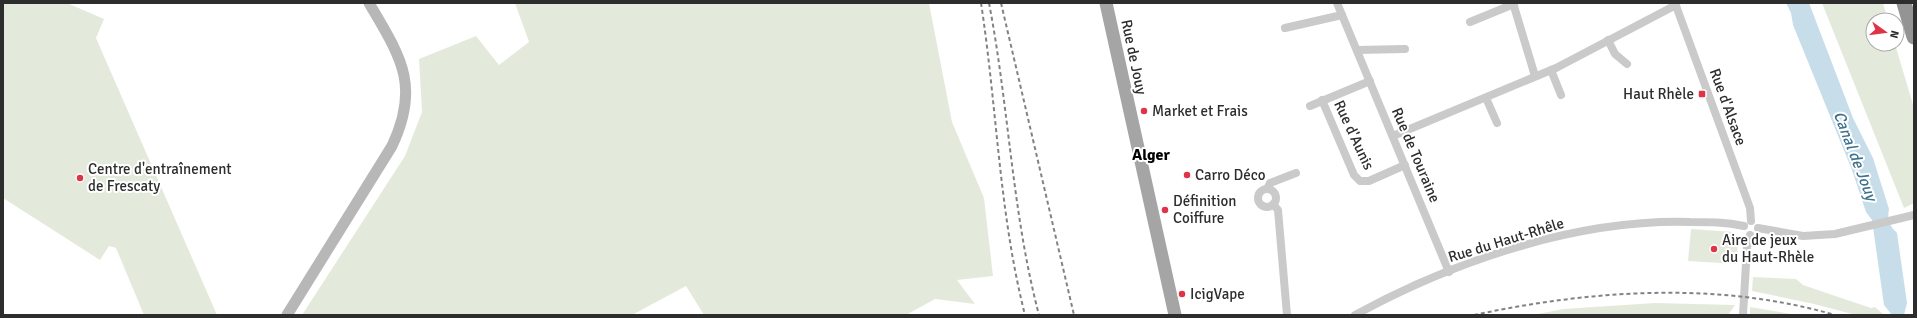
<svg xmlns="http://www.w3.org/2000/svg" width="1917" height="318" font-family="Signika,sans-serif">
<rect width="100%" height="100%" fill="#fff"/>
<g fill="#e4eadb">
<polygon points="3,3 67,3 104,19 96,38 217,315 144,315 116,248 109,246 100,260 3,198"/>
<polygon points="515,3 929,3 952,122 984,198 993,276 957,280 975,304 935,299 906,315 704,315 686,286 632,315 302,315 405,156 422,112 419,59 476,36 499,65 529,42"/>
<polygon points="1822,3 1883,3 1888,20 1873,20 1873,44 1895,44 1914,108 1914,203 1904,208"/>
<polygon points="1691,229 1734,232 1738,237 1737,264 1688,261"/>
<polygon points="1753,277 1796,279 1803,285 1871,308 1875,307 1884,315 1856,315 1814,304 1752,291"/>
<polygon points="1655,303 1735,305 1728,315 1533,315 1563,309"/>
<polygon points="1750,307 1797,315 1750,315"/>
</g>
<path fill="#c7deea" d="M 1786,3 L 1809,3 L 1853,118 L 1873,158 L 1889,209 C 1887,219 1889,226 1897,233 L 1907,303 L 1904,315 L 1892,315 L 1884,305 L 1872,220 L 1866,212 L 1852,170 L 1793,25 L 1791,13 Z"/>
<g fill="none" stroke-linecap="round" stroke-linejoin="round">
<g stroke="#cacaca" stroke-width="8">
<polyline points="1337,3 1449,272"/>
<polyline points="1513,3 1535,76"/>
<polyline points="1675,3 1750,208 1751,221"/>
<polyline points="1470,22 1514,4"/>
<polyline points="1285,28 1342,15"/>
<polyline points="1608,40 1615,54 1627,64"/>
<polyline points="1357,50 1405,49"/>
<polyline points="1551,70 1561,95"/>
<polyline points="1486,98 1497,123"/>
<polyline points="1322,100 1354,175 1360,181 1369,181 1405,165"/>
<polyline points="1310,106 1370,81"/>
<polyline points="1393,136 1556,68 1676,5"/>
<polyline points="1267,189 1270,183 1296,173"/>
<circle cx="1267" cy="198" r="9"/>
<polyline points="1273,204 1278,210 1287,315"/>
<polyline points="1758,228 1803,236 1835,234 1914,215"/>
<path d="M 1355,315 C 1454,261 1576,219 1690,222 C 1709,222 1726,222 1744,226"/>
<polyline points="1743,315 1747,247 1750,235"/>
</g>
<path stroke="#b7b7b7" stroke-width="11" d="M 287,315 L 392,146 C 421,85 400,56 369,3"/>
<polyline stroke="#a5a5a5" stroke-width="13" points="1106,3 1175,315"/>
<polyline stroke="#949494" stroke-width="15" points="1904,3 1914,37"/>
<g stroke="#828282" stroke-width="2" stroke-dasharray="4 3" stroke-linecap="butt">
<path d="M 981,3 C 997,107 999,213 1025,315"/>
<path d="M 989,3 C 1009,107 1012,213 1039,315"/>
<polyline points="1001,3 1074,315"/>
<path d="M 1474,315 C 1592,290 1718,281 1835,315"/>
</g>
</g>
<g fill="#e03347" stroke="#fff" stroke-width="1.5">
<rect x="1698" y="90" width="8" height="8" rx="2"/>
<circle cx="1144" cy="111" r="4"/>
<circle cx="1187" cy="175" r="4"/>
<circle cx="80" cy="178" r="4"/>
<circle cx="1165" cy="210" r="4"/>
<circle cx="1714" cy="249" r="4"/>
<circle cx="1182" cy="294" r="4"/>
</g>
<g text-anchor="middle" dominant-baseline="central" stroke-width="4" stroke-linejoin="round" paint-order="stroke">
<g font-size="15" fill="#2d2d2d" stroke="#fff">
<text transform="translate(1134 57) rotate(78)">Rue de Jouy</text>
<text transform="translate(1728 107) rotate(70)">Rue d'Alsace</text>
<text transform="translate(1354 135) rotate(65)">Rue d'Aunis</text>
<text transform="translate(1416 155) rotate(67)">Rue de Touraine</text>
<text transform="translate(1506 240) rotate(-17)">Rue du Haut-Rhêle</text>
</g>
<g font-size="15" fill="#2d2d2d" stroke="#fff" text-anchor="start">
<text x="1694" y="94" text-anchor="end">Haut Rhèle</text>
<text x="1152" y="111">Market et Frais</text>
<text x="88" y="169">Centre d'entraînement<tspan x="88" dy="17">de Frescaty</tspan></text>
<text x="1195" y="175">Carro Déco</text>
<text x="1173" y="201">Définition<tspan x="1173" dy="17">Coiffure</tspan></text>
<text x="1722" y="240">Aire de jeux<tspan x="1722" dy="17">du Haut-Rhèle</tspan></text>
<text x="1190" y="294">IcigVape</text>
</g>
<g font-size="16" font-weight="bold" fill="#000" stroke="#fff">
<text x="1151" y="155">Alger</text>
</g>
<g font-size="16" font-style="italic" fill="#3e718d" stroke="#fff">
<text transform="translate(1855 156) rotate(69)">Canal de Jouy</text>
</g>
</g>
<rect width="1917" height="318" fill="none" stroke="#2d2d2d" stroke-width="8"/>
<g transform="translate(1885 32) rotate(104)"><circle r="19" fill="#ffffff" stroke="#ababab"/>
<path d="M0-3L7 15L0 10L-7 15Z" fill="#e03347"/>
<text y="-6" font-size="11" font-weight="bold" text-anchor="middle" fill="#2d2d2d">N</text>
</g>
</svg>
